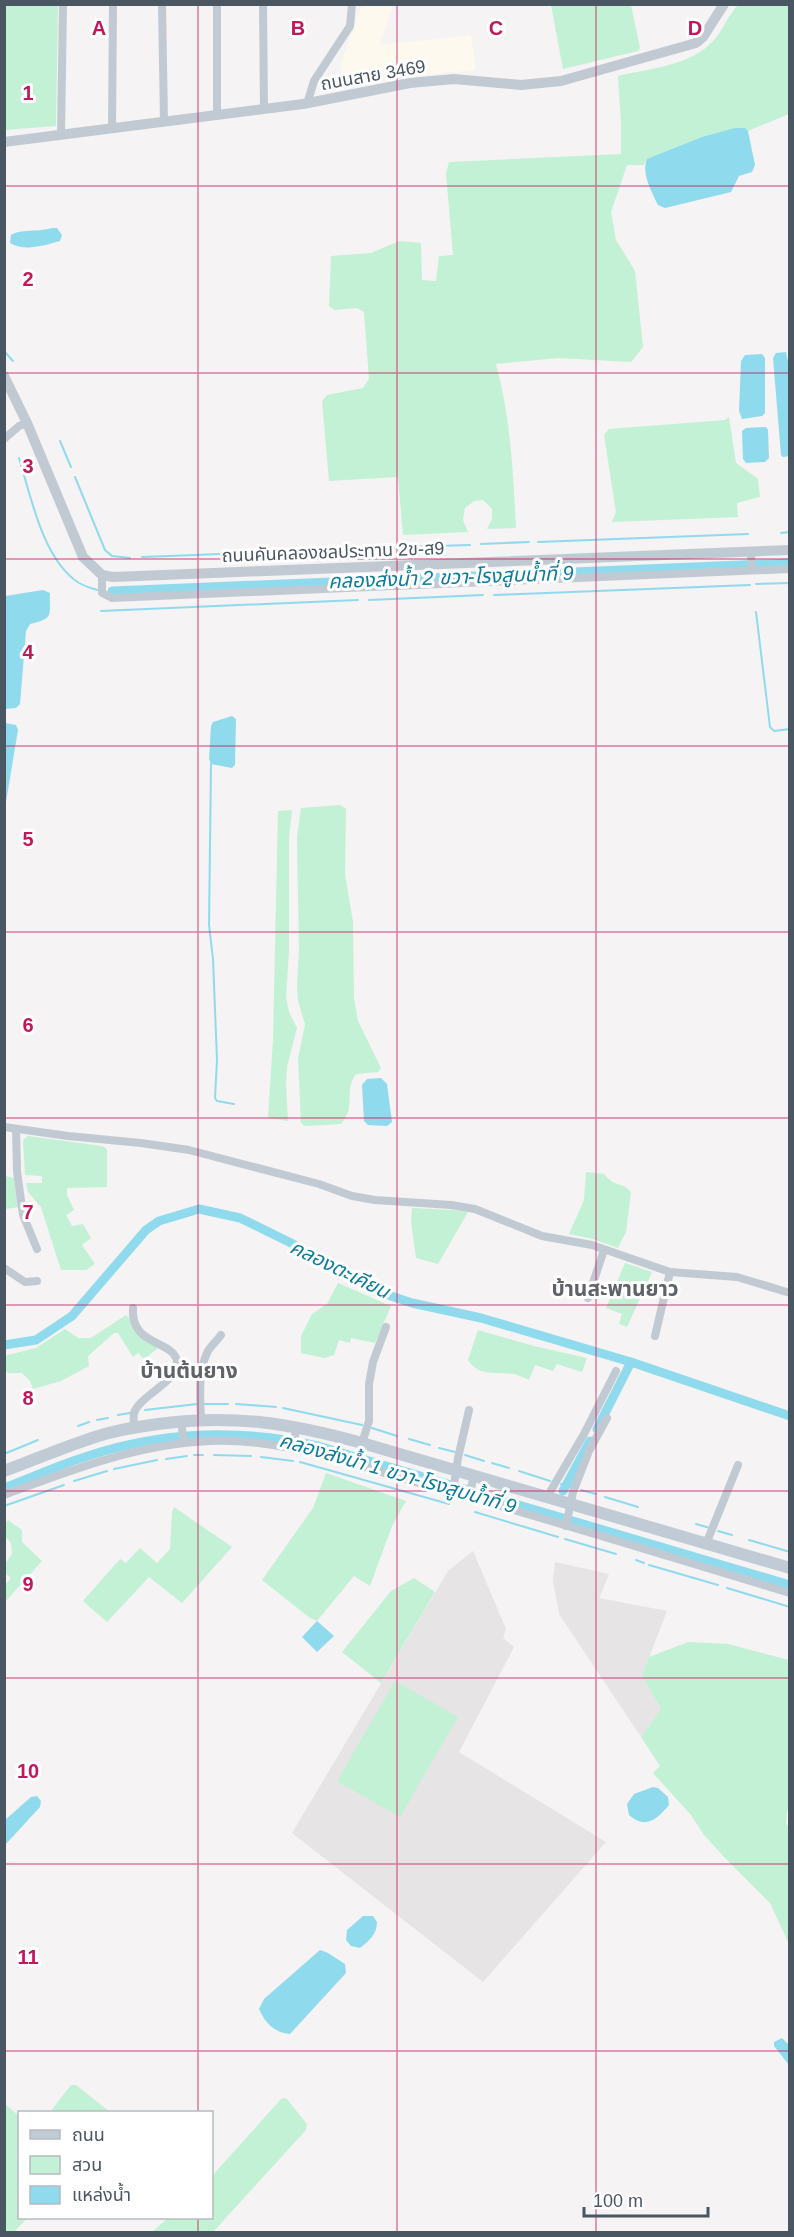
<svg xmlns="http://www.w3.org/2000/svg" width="794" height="2237" font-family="Arial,'Noto Sans Thai',sans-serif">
<rect width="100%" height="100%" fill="#f5f3f3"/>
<polygon fill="#fdf9ef" points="393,5 380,45 471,35 476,70 389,78 344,88 340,65 362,5"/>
<g fill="#e6e4e5">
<polygon points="473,1551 506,1629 503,1638 514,1647 459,1752 606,1842 483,1982 292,1833 448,1571"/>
<polygon points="555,1562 609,1574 599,1598 667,1611 642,1676 661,1709 641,1737 559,1614 553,1580"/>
</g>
<g fill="#c3f1d5">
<polygon points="5,4 58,5 56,126 5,130"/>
<polygon points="551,5 631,5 640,48 638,51 563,69"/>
<path d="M 738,5 L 789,5 L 789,114 L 748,131 L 744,128 L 647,159 L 644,165 L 627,165 L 611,212 L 616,240 L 635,271 L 643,347 L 631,362 L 558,358 L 496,364 C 511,419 513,472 516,528 L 487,529 L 492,519 L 492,509 L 483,500 L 474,501 L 465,508 L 463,520 L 468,532 L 403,535 L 398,477 L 329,481 L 322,401 L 327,395 L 363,388 L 369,379 L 364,312 L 357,308 L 334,310 L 329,306 L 331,256 L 371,253 L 399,241 L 421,243 L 422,280 L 436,281 L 439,256 L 453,255 L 446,173 L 449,162 L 621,154 L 621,123 L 618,76 C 651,68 691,66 714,40 C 724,29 728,15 738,5 Z"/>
<polygon points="729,417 736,463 758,479 760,497 737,503 738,517 612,522 616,512 604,435 609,429 725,420"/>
<path d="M 340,805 L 346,809 L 345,874 L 353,922 L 354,998 L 358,1021 L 381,1068 L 378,1072 L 356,1074 C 343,1092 357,1105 341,1124 L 305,1126 L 301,1123 L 298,1059 L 305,1024 L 298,1001 L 297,986 L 299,949 L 297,837 L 301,808 Z"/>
<polygon points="292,810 289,838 289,951 286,997 289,1012 297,1028 287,1067 286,1085 288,1121 268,1118 273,1040 278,811"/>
<polygon points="28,1136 102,1146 107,1149 107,1187 67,1188 67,1195 74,1210 66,1215 72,1226 83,1224 91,1238 82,1245 95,1264 86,1270 61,1270 41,1207 28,1192 26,1183 42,1183 42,1176 25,1175 23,1140"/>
<path d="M 586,1172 L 604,1174 C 615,1188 622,1181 631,1192 L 626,1232 L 618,1248 L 593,1239 L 569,1234 L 584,1200 Z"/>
<polygon points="4,1176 16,1178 20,1207 5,1209"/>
<polygon points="412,1208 454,1210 468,1212 438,1264 416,1258 411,1222"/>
<polygon points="625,1263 652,1272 627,1327 619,1324 622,1314 606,1308"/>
<polygon points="338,1283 391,1306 375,1343 351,1338 350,1343 339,1340 334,1355 324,1358 301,1353 301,1336 312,1314 327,1304"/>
<polygon points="126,1315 158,1348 144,1359 138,1353 133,1357 118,1333 114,1333 88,1356 89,1366 61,1381 33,1389 30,1381 22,1373 8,1373 5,1369 4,1356 36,1348 65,1329 78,1338 91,1338"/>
<path d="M 478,1330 L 534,1346 L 587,1358 L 582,1372 L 557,1364 L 553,1371 L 535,1365 L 529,1380 C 524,1378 519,1375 514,1374 C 497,1372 479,1377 468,1360 Z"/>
<polygon points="326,1473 406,1501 392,1526 370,1586 354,1576 317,1621 310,1618 262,1580 313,1508"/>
<polygon points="174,1507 232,1547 182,1603 149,1577 107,1622 83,1601 120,1559 126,1563 140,1548 157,1563 170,1549 172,1513"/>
<polygon points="8,1520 22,1530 22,1542 42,1561 5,1602 5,1585 11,1578 5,1573 5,1564 12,1554 11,1543 5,1536 5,1524"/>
<polygon points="414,1578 435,1592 381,1683 342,1652 391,1591"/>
<polygon points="688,1642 728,1644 789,1660 790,1808 787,1811 786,1824 790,1827 789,1944 770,1903 727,1860 704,1835 691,1815 653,1773 660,1766 641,1737 661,1709 642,1676 649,1657"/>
<polygon points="395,1681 458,1717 400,1817 337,1781"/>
<polygon points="71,2085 76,2085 110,2112 50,2112"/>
<polygon points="286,2098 307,2124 306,2130 213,2232 152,2232 168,2218 212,2218 212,2176 281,2099"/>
<polygon points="4,2103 19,2116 20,2218 27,2218 14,2232 5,2232"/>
</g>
<g fill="#90daee">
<path d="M 735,128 L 745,128 L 748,131 L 755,165 L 752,172 L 739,176 L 731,192 L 665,208 L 658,205 C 652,192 641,174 647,159 L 702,137 Z"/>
<path d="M 52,228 L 57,228 L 62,235 L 60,241 C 45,245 25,252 10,243 L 11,235 C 19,229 39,232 52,228 Z"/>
<polygon points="786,352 790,371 790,456 783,457 781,455 773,358 776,353"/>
<polygon points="762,354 765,358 765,413 762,416 742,419 739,411 741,361 745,355"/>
<polygon points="766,427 768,430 769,458 765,462 746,463 743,459 742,431 746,428"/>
<path d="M 43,590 L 50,593 C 49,616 55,618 30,624 L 26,631 L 20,704 L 16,708 L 5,709 L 5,596 Z"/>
<polygon points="232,716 236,719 235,765 232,768 211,764 209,759 211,726 213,722"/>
<polygon points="5,723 16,725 18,730 5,808"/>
<polygon points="381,1078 387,1084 392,1122 387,1126 368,1125 364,1121 362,1085 367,1079"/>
<polygon points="317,1621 334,1636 317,1652 302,1637"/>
<path d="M 653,1787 L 658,1788 L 668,1797 L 669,1805 C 657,1819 646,1830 629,1815 L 627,1804 L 634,1794 Z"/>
<polygon points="37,1796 41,1801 40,1807 5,1845 5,1820 31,1797"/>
<path d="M 363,1916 L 373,1916 L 377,1922 C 377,1934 369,1941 360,1948 L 351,1946 L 346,1940 L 347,1930 Z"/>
<path d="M 320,1950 L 328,1953 L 345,1964 L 346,1973 L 290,2034 C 275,2033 265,2023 259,2009 L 264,1999 Z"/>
<polygon points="782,2038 789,2045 789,2065 774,2046 774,2042"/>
</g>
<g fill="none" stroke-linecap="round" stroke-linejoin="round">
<g stroke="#90daee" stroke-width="2">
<polyline points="4,351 13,361"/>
<polyline points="60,441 71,467"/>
<path d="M 19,458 C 31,497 43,560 79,583 C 84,586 91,588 97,590"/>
<polyline points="75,477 105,550 112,556 130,558"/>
<polyline points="781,533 790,532"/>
<polyline points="538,542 748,534"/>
<polyline points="481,544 529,542"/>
<polyline points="403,547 470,545"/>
<polyline points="311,551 394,548"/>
<polyline points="231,554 299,551"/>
<polyline points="142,557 221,554"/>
<polyline points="756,584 790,583"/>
<polyline points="494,595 750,585"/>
<polyline points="369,600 483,595"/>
<polyline points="101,611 358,600"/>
<polyline points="756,612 770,727 774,731 790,729"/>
<polyline points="211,764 209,925 213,959 217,1060 215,1098 217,1101 234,1104"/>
<polyline points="204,1404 228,1404"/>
<polyline points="236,1404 276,1407"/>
<polyline points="283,1408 362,1425"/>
<polyline points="145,1410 197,1404"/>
<polyline points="118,1415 130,1413"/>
<polyline points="97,1420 108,1418"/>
<polyline points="78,1426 89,1422"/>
<polyline points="372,1428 397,1436"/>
<polyline points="409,1439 430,1445"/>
<polyline points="439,1448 455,1452"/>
<polyline points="4,1454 38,1440"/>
<polyline points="194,1455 203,1455"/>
<polyline points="214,1455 251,1456"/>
<polyline points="465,1455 484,1461"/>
<polyline points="261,1457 293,1461"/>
<polyline points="166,1459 187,1456"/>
<polyline points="300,1462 449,1504"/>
<polyline points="492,1463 509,1468"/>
<polyline points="114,1469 157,1460"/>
<polyline points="519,1471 550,1481"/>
<polyline points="74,1481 107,1471"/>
<polyline points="561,1484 571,1487"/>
<polyline points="581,1490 596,1494"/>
<polyline points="605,1497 638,1507"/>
<polyline points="4,1506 64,1485"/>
<polyline points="475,1512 558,1537"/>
<polyline points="696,1524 710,1528"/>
<polyline points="718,1531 732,1535"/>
<polyline points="565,1539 616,1554"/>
<polyline points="749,1540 790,1552"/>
<polyline points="636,1560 644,1563"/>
<polyline points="649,1565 718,1585"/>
<polyline points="727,1588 790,1607"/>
</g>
<g stroke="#90daee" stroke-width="9">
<polyline points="112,591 790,563"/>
<polyline points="4,1345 36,1340 72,1316 146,1230 159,1221 199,1209 240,1218 291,1243 376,1291 412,1303 481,1318 631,1362 790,1416"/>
<polyline points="597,1429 631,1362"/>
<path d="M 4,1488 C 33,1477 61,1464 91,1455 C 166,1431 242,1429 318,1446 L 790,1585"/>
<polyline points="563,1491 590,1441"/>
</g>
<g stroke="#c1cad2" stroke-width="8">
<polyline points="162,4 164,122"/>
<polyline points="217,4 217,115"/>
<polyline points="263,4 264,109"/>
<polyline points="307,104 314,81 350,26 352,4"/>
<polyline points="112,129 113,4"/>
<polyline points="61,135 63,4"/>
<polyline points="4,439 19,426 27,423"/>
<polyline points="751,552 752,570"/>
<polyline points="102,575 102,593 112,598 790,569"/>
<polyline points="4,1127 68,1136 141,1143 189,1150 319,1184 352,1196 375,1200 451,1205 475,1209 542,1236 592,1245 670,1272 737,1277 790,1293"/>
<polyline points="16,1129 17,1171 23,1215 37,1249"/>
<polyline points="4,1268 25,1282 37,1281"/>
<polyline points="588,1298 604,1250"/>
<path d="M 133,1308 C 130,1346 173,1340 177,1361 C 180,1381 140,1395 134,1413 C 133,1417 134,1423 134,1427"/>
<polyline points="655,1336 670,1272"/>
<path d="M 201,1419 C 200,1398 198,1372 207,1353 C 210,1346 217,1341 221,1335"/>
<polyline points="181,1421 184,1443"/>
<polyline points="362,1443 369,1421 369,1384 373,1362 386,1327"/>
<polyline points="294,1448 296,1426"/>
<polyline points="453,1492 458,1458 469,1410"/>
<path d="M 4,1495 C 71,1470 138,1444 210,1441 C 282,1438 351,1464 419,1483 C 543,1517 666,1556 790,1593"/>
<polyline points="469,1497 474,1475"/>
<polyline points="547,1497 584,1434 616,1371"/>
<polyline points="566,1526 573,1492 589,1451 607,1418"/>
<polyline points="706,1544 738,1465"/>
</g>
<g stroke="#c1cad2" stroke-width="10">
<polyline points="4,142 303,104 410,83 454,79 521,85 561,81 696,43 703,37 724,4"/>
<polyline points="4,376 27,423 83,557 102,575 113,577 790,550"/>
</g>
<path stroke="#c1cbd6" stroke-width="12" d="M 4,1471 C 34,1460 64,1447 95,1437 C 115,1430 136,1427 158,1424 C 234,1414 289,1423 362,1443 L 790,1568"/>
</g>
<path fill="none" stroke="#c2185b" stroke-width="1.5" stroke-opacity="0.55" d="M 198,4 L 198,2112M 397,4 L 397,2232M 596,4 L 596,2232M 4,186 L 790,186M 4,373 L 790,373M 4,559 L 790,559M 4,746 L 790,746M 4,932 L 790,932M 4,1118 L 790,1118M 4,1305 L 790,1305M 4,1491 L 790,1491M 4,1678 L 790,1678M 4,1864 L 790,1864M 4,2051 L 790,2051M 198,2218 L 198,2232"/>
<g text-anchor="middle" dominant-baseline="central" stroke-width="6" stroke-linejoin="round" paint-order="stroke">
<g font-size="18" fill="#4a5661" stroke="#fff">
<text transform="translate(373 75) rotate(-10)">ถนนสาย 3469</text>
<text transform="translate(333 552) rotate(-2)">ถนนคันคลองชลประทาน 2ข-ส9</text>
</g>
<g font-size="20" font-style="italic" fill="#0c7c9b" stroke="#fff">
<text transform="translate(451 577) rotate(-2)">คลองส่งน้ำ 2 ขวา-โรงสูบน้ำที่ 9</text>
<text transform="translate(340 1269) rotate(26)">คลองตะเคียน</text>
<text transform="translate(398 1473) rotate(16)">คลองส่งน้ำ 1 ขวา-โรงสูบน้ำที่ 9</text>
</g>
<g font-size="21" font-weight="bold" fill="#5f6368" stroke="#fff">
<text x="615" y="1288">บ้านสะพานยาว</text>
<text x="189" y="1370">บ้านต้นยาง</text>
</g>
</g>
<g font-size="20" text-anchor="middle" font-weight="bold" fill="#c2185b" stroke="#fff" stroke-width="6" stroke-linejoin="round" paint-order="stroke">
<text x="99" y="35">A</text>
<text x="298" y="35">B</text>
<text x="496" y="35">C</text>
<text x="695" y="35">D</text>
<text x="28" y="100">1</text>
<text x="28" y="286">2</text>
<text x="28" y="473">3</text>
<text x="28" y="659">4</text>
<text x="28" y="846">5</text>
<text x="28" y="1032">6</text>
<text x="28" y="1219">7</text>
<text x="28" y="1405">8</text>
<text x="28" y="1591">9</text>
<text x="28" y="1778">10</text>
<text x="28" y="1964">11</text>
</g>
<rect width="794" height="2237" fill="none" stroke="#4a5661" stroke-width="12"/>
<rect x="18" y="2111" width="195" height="108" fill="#ffffff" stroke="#b7bbc0" stroke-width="1.5"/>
<rect x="30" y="2130" width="30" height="9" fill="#c1cbd6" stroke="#b7bbc0" stroke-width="1.5"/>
<text x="72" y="2141" font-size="18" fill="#4a5661">ถนน</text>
<rect x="30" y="2156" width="30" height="18" fill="#c3f1d5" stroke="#b7bbc0" stroke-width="1.5"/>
<text x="72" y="2171" font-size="18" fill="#4a5661">สวน</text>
<rect x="30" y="2186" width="30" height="18" fill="#90daee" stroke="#b7bbc0" stroke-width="1.5"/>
<text x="72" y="2201" font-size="18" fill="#4a5661">แหล่งน้ำ</text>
<path d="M584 2207v9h124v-9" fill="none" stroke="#4a5661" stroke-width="3"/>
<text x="593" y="2207" font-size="18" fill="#4a5661" stroke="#ffffff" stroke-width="4.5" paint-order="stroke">100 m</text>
</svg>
